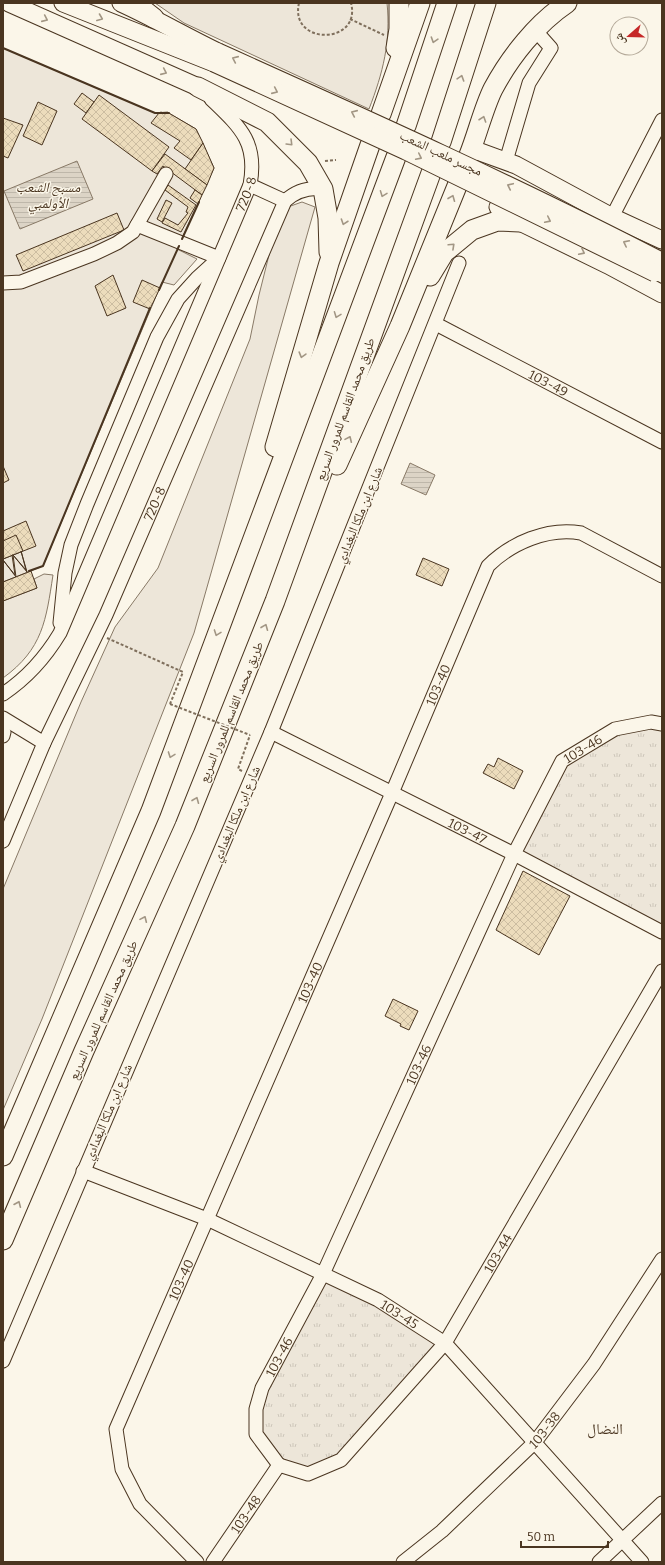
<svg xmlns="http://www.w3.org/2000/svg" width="665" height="1565" font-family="Bitter,'Noto Naskh Arabic',serif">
<defs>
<pattern id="park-tufts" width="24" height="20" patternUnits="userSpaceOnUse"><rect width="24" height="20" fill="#ede6d9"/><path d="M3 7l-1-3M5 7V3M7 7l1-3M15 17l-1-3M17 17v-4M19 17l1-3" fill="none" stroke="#cdc6ba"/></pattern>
<pattern id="water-rules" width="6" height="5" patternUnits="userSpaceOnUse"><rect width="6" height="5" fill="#dcd4c6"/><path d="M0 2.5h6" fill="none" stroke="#beb7aa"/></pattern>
<pattern id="building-cross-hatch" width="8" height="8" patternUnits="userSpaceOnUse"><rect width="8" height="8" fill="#ecdcbc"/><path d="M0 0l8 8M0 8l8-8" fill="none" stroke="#ccbda1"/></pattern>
</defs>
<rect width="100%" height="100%" fill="#fbf6e9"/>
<g fill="#ede6d9" stroke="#887966">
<path d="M 155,3 L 387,3 C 391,41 383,73 369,109 L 184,23 Z"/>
<polygon points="3,48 155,113 167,112 196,129 214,168 177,249 197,259 174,285 162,282 43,566 3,582"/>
<polygon points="302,202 315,207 194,633 42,1019 3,1110 3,889 81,702 115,627 158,568 250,339 259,295 271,247 285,208"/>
<path d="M 44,574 L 53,575 C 46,620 43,649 3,678 L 3,601 L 37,588 L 34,579 Z"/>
</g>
<g fill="url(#park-tufts)" stroke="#887966">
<polygon points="662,724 662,932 522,853 533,817 562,761 615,729"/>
<polygon points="323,1274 445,1343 341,1460 308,1474 279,1465 256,1434 262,1388"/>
</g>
<g fill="url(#water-rules)" stroke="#887966">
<polygon points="77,161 93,199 20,229 4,191"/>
<polygon points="410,463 435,475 426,495 401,484"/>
</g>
<g fill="url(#building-cross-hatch)" stroke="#4a3520">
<polygon points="82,93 94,102 86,113 74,104"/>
<polygon points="99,95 169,147 152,171 82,119"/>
<polygon points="38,102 57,111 42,145 23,136"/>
<polygon points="161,112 165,114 167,112 196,129 203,143 191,160 174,148 180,141 151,123 159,113"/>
<polygon points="3,118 23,125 8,158 3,156"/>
<polygon points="203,143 214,168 207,185 185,169"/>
<polygon points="165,154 207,185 202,195 163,166 157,174 152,171"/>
<polygon points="168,185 196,205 181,232 162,223 165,218 178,225 188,213 186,212 188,207 165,190"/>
<polygon points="195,190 202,195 198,204 190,198"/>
<polygon points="166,200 172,203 162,222 157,219"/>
<polygon points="117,213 124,230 23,271 16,255"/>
<polygon points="113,275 126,308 107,316 95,286"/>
<polygon points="142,280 160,288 150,309 133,302"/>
<polygon points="3,466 9,480 3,483"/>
<polygon points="26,521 36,546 3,559 3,531"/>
<polygon points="16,535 23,551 3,559 3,541"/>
<polygon points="21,551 27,572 13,555 16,577 3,560 15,575 12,555 13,555 26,570"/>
<polygon points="423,558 449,569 442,586 416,575"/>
<polygon points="31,571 37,588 3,601 3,582"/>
<polygon points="498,758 523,771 514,789 483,773 488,764 494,767"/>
<polygon points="523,871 570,896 539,955 496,930"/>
<polygon points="393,999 418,1011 409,1030 400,1026 401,1024 385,1016"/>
</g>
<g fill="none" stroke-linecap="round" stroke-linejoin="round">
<defs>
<g id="minor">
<polyline points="506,161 529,83 551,48 535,30"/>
<polyline points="250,185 285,201"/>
<polyline points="612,217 662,120"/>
<polyline points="3,283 21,282 94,254 117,243 133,232 166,174"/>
<path id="s1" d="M 436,324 L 662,442"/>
<polyline points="60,623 65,573 71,545 87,504 157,337 178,299 197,278 219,258 137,225"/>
<path id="s2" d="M 3,694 C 27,678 45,658 60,633 L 250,185 C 258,142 240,127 211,99"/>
<polyline points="3,718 44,743"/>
<path id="s3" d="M 271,732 L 514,854 L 662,932"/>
<polyline points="3,736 4,732"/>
<path id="s4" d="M 3,841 L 44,743 L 106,615 L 285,201 C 296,191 308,187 323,189"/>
<path id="s5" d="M 83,1171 L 207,1219 L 378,1300 L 445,1343 L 642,1562"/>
<polyline points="3,1361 271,732 459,263"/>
<path id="s6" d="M 279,1465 L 256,1434 L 256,1409 L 262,1388 L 323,1274 L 514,854 L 562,761 L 615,729 L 651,722 L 662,724"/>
<path id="s7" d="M 279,1465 L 308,1474 L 341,1460 L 445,1343 L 662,971"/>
<path id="s8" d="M 197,1562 L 140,1504 L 122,1469 L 116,1429 L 392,793 L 488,566 C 511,543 548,527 581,533 L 662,576"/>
<path id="s9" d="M 213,1562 L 279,1465"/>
<path id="s10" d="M 403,1562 L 442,1531 L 535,1442 L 594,1364 L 662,1259"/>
<polyline points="599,1562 662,1503"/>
</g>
<g id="major">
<polyline points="9,3 198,87"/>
<polyline points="63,3 214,63"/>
<path d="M 121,3 C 154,18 185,36 218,52"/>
<polyline points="472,149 516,165 614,218 662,240"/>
<polyline points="498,207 520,222 608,265 662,294"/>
</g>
<g id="highway">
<polyline points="135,3 154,18"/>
<polyline points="396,48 399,29 399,3"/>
<polyline points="198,87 267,122 308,163 323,189 328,218 329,252"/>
<polyline points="381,114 420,3"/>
<polyline points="406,126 447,3"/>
<polyline points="441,142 486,3"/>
<path d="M 469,155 C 477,135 484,107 493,89 C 510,57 537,23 567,3"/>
<polyline points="430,276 444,253 472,230 497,221 520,222"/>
<polyline points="275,447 329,263 370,145"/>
<polyline points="337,465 400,326 457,186"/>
<polyline points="3,1156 151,811 396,157"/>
<polyline points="3,1240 84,1051 185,826 275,601 431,173"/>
</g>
</defs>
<use href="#minor" stroke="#4a3520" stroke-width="15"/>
<use href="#major" stroke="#4a3520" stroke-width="19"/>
<use href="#highway" stroke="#4a3520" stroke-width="21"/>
<g stroke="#7f6f5c" stroke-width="2" stroke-dasharray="3 2" stroke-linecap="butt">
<path d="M 299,3 C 289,46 362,45 351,3"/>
<polyline points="350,19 384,35"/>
<polyline points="325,161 336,160"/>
<polyline points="107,638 183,672 170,704"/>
<polyline points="242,771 238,769 250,735"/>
</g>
<use href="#minor" stroke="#fbf6e9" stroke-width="13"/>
<use href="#major" stroke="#fbf6e9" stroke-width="17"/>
<use href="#highway" stroke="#fbf6e9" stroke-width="19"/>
<defs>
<g id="major-bridge">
<path d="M 218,52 C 367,119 516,186 661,261"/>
<polyline points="214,63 406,151 655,273"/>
</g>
</defs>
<use href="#major-bridge" stroke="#4a3520" stroke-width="19" stroke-linecap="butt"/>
<polyline stroke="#7f6f5c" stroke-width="2" stroke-dasharray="3 2" stroke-linecap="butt" points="170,704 250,735"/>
<use href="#major-bridge" stroke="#fbf6e9" stroke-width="17"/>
<g stroke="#4a3520" stroke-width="2">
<polyline points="3,48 155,113 169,113"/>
<polyline points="182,239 199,202"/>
<polyline points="159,290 179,246"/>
<polyline points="29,571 43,566 150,308"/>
</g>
</g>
<defs><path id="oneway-chevron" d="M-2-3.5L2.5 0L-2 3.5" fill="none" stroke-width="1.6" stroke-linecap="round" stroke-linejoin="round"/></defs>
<g stroke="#a29684">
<use href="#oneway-chevron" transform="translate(100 18) rotate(22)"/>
<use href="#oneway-chevron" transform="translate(45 19) rotate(24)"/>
<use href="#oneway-chevron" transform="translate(434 40) rotate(108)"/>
<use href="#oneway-chevron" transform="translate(235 59) rotate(-156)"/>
<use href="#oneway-chevron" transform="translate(164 72) rotate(24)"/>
<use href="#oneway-chevron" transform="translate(461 78) rotate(-72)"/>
<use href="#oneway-chevron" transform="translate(275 91) rotate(24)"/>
<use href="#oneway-chevron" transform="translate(354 113) rotate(-156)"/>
<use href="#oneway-chevron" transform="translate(483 119) rotate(-71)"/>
<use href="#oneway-chevron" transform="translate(290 143) rotate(45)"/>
<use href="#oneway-chevron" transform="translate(419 157) rotate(26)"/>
<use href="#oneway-chevron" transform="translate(510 186) rotate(-155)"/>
<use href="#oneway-chevron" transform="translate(383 194) rotate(111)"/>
<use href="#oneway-chevron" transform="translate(452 198) rotate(-68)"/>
<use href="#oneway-chevron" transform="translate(548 220) rotate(26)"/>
<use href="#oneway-chevron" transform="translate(344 222) rotate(109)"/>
<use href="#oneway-chevron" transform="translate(626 243) rotate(-153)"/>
<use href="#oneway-chevron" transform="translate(452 246) rotate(-43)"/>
<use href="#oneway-chevron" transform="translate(582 252) rotate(26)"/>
<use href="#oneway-chevron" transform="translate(337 315) rotate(111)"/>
<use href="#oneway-chevron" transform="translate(302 355) rotate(106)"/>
<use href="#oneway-chevron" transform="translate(349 439) rotate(-66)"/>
<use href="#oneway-chevron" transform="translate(265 627) rotate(-68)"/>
<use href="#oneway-chevron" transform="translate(217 633) rotate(110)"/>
<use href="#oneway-chevron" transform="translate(171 755) rotate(110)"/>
<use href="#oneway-chevron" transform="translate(196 800) rotate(-68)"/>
<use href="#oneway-chevron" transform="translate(144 919) rotate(-66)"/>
<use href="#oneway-chevron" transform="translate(18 1204) rotate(-67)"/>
</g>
<g text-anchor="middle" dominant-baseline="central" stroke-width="3" stroke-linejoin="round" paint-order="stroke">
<g font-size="13" fill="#4a3520" stroke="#fbf6e9">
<text transform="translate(441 153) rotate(25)">مجسر ملعب الشعب</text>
<text stroke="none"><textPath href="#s2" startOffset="561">720-8</textPath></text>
<text stroke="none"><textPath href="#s1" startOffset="127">103-49</textPath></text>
<text transform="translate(345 409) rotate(-70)">طريق محمد القاسم للمرور السريع</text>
<text stroke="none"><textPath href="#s4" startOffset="370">720-8</textPath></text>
<text transform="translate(359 515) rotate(-68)">شارع ابن ملكا البغدادي</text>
<text stroke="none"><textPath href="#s8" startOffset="972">103-40</textPath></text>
<text transform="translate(231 712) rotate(-68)">طريق محمد القاسم للمرور السريع</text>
<text stroke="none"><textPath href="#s6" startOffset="805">103-46</textPath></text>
<text transform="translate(236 814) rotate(-67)">شارع ابن ملكا البغدادي</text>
<text stroke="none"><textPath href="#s3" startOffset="220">103-47</textPath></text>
<text stroke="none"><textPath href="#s8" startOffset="648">103-40</textPath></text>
<text transform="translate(103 1010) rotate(-66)">طريق محمد القاسم للمرور السريع</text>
<text stroke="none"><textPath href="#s6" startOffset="445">103-46</textPath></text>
<text transform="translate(108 1112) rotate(-67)">شارع ابن ملكا البغدادي</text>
<text stroke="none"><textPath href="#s7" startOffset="327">103-44</textPath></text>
<text stroke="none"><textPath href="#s8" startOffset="324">103-40</textPath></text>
<text stroke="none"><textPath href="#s5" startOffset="348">103-45</textPath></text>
<text stroke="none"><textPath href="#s6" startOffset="121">103-46</textPath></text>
<text stroke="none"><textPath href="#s10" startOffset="194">103-38</textPath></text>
<text stroke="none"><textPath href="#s9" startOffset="58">103-48</textPath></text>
</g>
<g font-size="14" font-style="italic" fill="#4a3520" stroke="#fbf6e9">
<text x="48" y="187">مسبح الشعب<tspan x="48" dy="16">الأولمبي</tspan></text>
</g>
<g font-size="15" fill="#4a3520" stroke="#fbf6e9">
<text x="605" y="1429">النضال</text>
</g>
</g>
<rect width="665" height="1565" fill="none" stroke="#4a3520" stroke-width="8"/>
<g transform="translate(629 36) rotate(250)"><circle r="19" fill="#fbf6e9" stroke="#b4a999"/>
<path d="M0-3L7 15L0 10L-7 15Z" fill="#c62828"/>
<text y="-6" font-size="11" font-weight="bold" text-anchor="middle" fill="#4a3520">ش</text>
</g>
<path d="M521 1541v6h87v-6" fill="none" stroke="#4a3520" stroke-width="2"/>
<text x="527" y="1541" font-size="12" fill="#4a3520" stroke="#fbf6e9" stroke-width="3" paint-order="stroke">50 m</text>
</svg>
